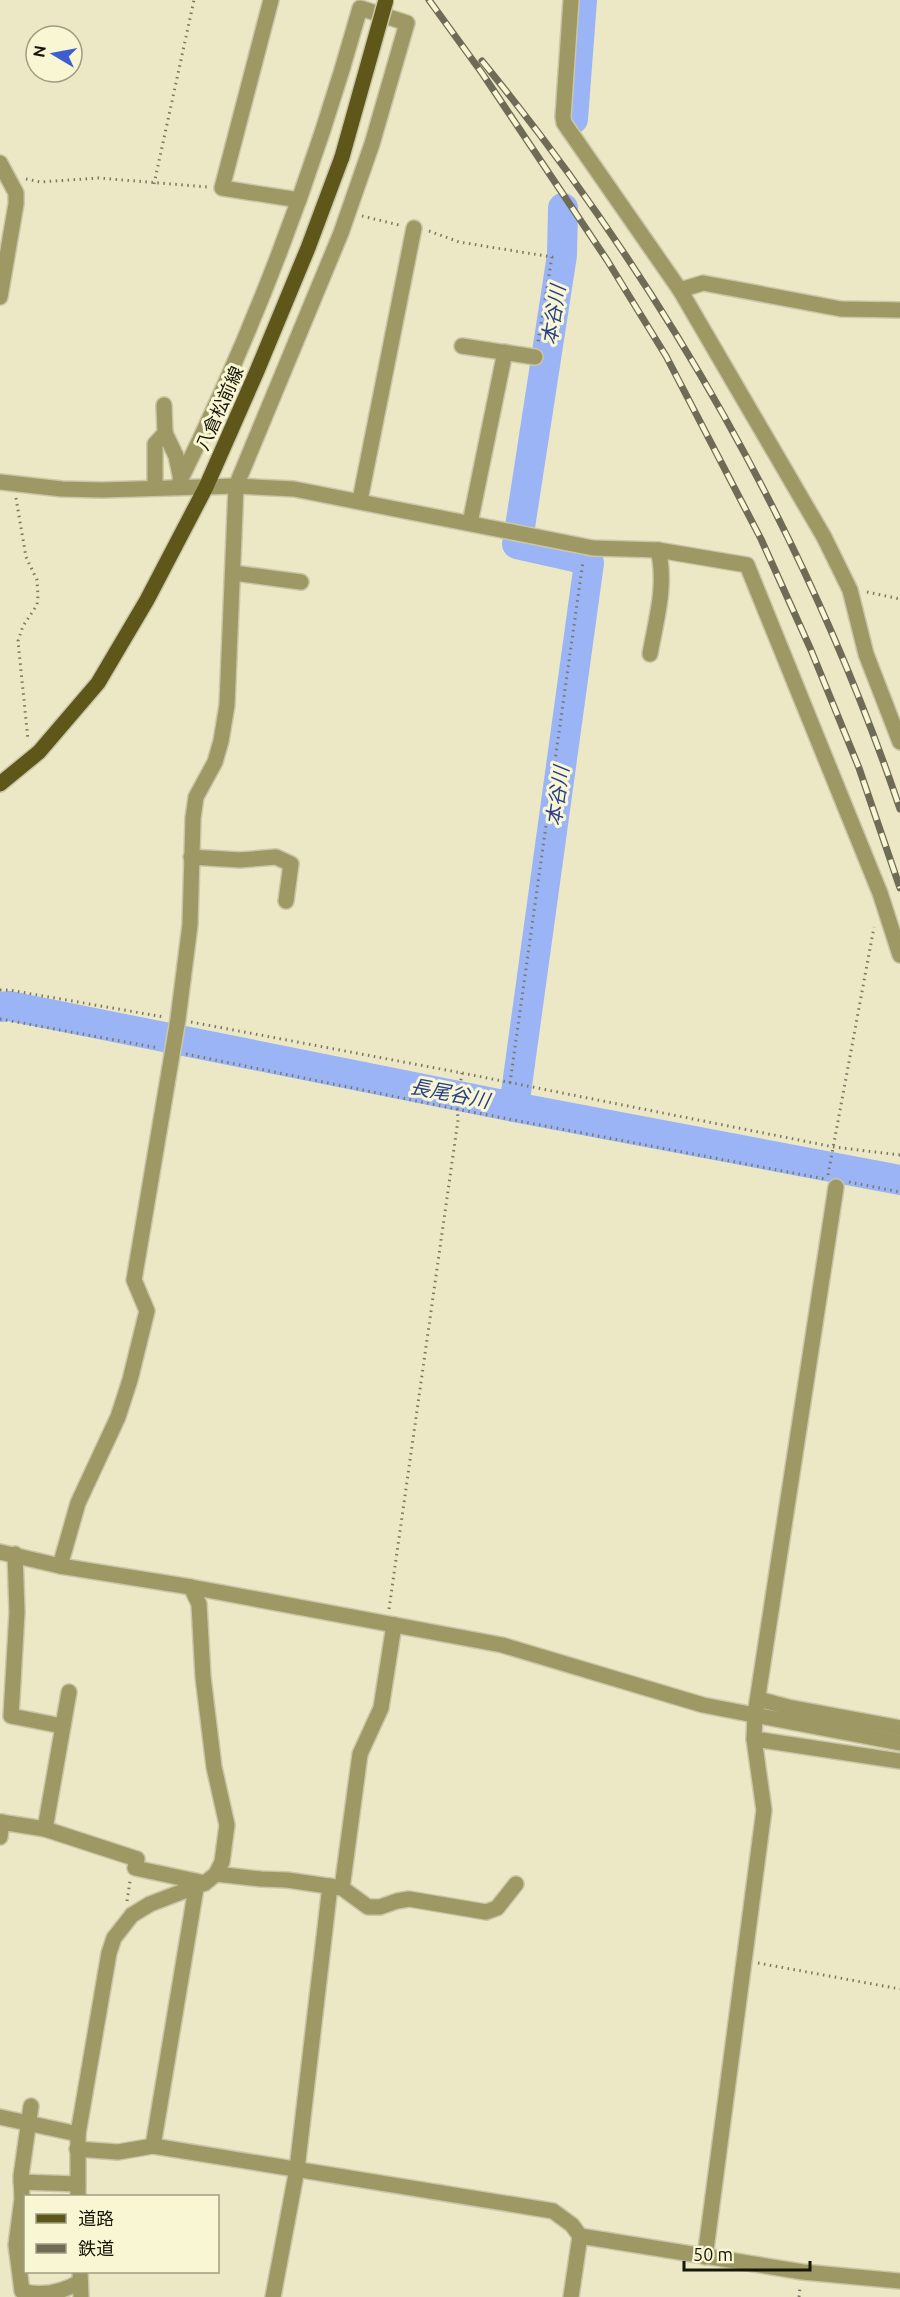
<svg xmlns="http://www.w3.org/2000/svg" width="900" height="2297" font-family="Ubuntu,'Noto Sans JP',sans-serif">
<rect width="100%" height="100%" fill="#ece8c6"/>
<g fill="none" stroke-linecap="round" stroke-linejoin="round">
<g stroke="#9ab4f6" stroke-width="30">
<polyline points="573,119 582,0"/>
<polyline points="520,527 562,255 563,208"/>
<polyline points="0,1007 9,1006 514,1107 900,1180"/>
<polyline points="514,1107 589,563 575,557 517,544 518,540"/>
</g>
<defs>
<g id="minor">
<polyline points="271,0 222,188 299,200"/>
<polyline points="571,0 563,117 564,123 680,290 703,283 841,309 900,310"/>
<polyline points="0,163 16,193 16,204 0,297"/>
<polyline points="680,290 824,537 850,590 866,654 900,742"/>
<polyline points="462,346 535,357"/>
<polyline points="165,433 176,456 181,480"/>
<polyline points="0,482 62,489 102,490 236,486 294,489 593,548 658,550 747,565 880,893 900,955"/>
<polyline points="155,488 155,444 165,433 164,405"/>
<polyline points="360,500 414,228"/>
<polyline points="470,523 505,352"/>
<polyline points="234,573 301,582"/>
<path d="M 650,654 C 656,620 667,584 658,550"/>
<polyline points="191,857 240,860 276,857 291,864 286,901"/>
<polyline points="0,1552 60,1566 191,1587 502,1645 703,1705 900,1743"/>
<polyline points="15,1554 17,1612 11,1716 62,1726"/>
<path d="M 60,1566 L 78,1503 L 118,1417 L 130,1380 L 147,1311 L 134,1280 L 178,1019 L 190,925 L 193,818 L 196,797 L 215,762 L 221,741 L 227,705 L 236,486 L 341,233 L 372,144 L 407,23 L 360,8 C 314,173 253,333 177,487"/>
<polyline points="758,1699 788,1707 900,1728"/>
<polyline points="754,1739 900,1761"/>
<polyline points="0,1822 45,1829 137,1859 135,1868 205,1883"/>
<polyline points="45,1829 69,1692"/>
<polyline points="0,1837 2,1822"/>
<polyline points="216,1874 261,1879 287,1880 342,1888 368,1907 380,1907 397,1901 409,1899 486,1912 497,1908 516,1884"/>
<polyline points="342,1888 360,1754 381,1708 394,1625"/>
<path d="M 31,2106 L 21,2176 L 22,2199 L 16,2245 L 22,2291 C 42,2297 62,2292 80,2282"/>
<polyline points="0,2117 78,2134"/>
<polyline points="153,2146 196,1888"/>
<polyline points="77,2149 118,2152 153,2146 553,2211 572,2225 580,2236 571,2297"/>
<polyline points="21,2182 78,2184"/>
<polyline points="78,2196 78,2134 109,1953 114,1938 132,1915 150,1904 205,1883 216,1874 222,1862 227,1825 214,1767 203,1677 199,1604 191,1587"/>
<polyline points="580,2236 803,2272 900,2281"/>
<polyline points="705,2257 764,1810 754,1739 755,1715 836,1187"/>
<polyline points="80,2272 81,2297"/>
<polyline points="273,2297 297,2169 330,1886"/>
</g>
<polyline id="major" points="0,784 39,752 98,683 147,600 206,487 257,371 308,248 342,157"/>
</defs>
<use href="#minor" stroke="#cac6a8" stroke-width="18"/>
<use href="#major" stroke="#cac6a8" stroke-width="18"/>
<g stroke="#7b7862" stroke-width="3" stroke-dasharray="1.5 4.5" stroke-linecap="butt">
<polyline points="26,179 40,182 99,178 207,187"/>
<polyline points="154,184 194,0"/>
<polyline points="362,216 399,225"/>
<polyline points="429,231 459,242 552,257 538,342"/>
<polyline points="16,498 26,557 37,580 38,596 37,605 23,626 18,641 28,740"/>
<polyline points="867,592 900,599"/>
<polyline points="0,990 9,990 164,1017"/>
<polyline points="0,1019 159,1048"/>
<polyline points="191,1022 462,1073 834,1147 900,1155"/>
<polyline points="186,1054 456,1109 825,1179"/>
<polyline points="510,1083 583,561"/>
<polyline points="828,1175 874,927"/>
<polyline points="849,1182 900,1192"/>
<polyline points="389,1609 458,1120 457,1104 462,1073"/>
<polyline points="127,1901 130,1881"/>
<polyline points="758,1963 900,1989"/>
<polyline points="799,2297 800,2287"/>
</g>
<use href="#minor" stroke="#9e9964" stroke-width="15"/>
<use href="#major" stroke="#5e5719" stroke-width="15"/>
<defs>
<g id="rail">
<polyline points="429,0 482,73 607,260 666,356 761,539 811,650 859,768 900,888"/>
<path d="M 482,61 C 663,283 808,538 900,809"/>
</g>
</defs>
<use href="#rail" stroke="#6e6c57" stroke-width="7"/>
<use href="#rail" stroke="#f9f6d3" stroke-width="4.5" stroke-dasharray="14" stroke-linecap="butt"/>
<defs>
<polyline id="major-bridge" points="342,157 386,0"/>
</defs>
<use href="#major-bridge" stroke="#cac6a8" stroke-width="18" stroke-linecap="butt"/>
<use href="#major-bridge" stroke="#5e5719" stroke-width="15"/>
</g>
<g text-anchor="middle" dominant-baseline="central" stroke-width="6" stroke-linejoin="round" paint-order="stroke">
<g font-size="18" fill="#17160a" stroke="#f9f6d3">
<text transform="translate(219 408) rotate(-66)">八倉松前線</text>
</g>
<g font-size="20" font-style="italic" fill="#293f8a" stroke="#f9f6d3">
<text transform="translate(553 315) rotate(-81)">本谷川</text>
<text transform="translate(557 796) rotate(-82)">本谷川</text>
<text transform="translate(450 1093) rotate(11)">長尾谷川</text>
</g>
</g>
<rect x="24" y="2195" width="195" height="78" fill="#f9f6d3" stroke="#9f9c83" stroke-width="1.5"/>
<rect x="36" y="2214" width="30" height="9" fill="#5e5719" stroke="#9f9c83" stroke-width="1.5"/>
<text x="78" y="2225" font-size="18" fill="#17160a">道路</text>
<rect x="36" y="2244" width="30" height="9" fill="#6e6c57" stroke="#9f9c83" stroke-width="1.5"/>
<text x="78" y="2255" font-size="18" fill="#17160a">鉄道</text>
<g transform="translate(54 54) rotate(280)"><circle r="28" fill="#f9f6d3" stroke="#9f9c83" stroke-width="1.5"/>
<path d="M0-4.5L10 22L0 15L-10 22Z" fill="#3d5ed0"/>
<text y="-9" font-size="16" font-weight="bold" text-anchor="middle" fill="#17160a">N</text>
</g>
<path d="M684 2261v9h126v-9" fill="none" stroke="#17160a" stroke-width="3"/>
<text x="693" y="2261" font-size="18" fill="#17160a" stroke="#f9f6d3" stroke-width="4.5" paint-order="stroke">50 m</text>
</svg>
